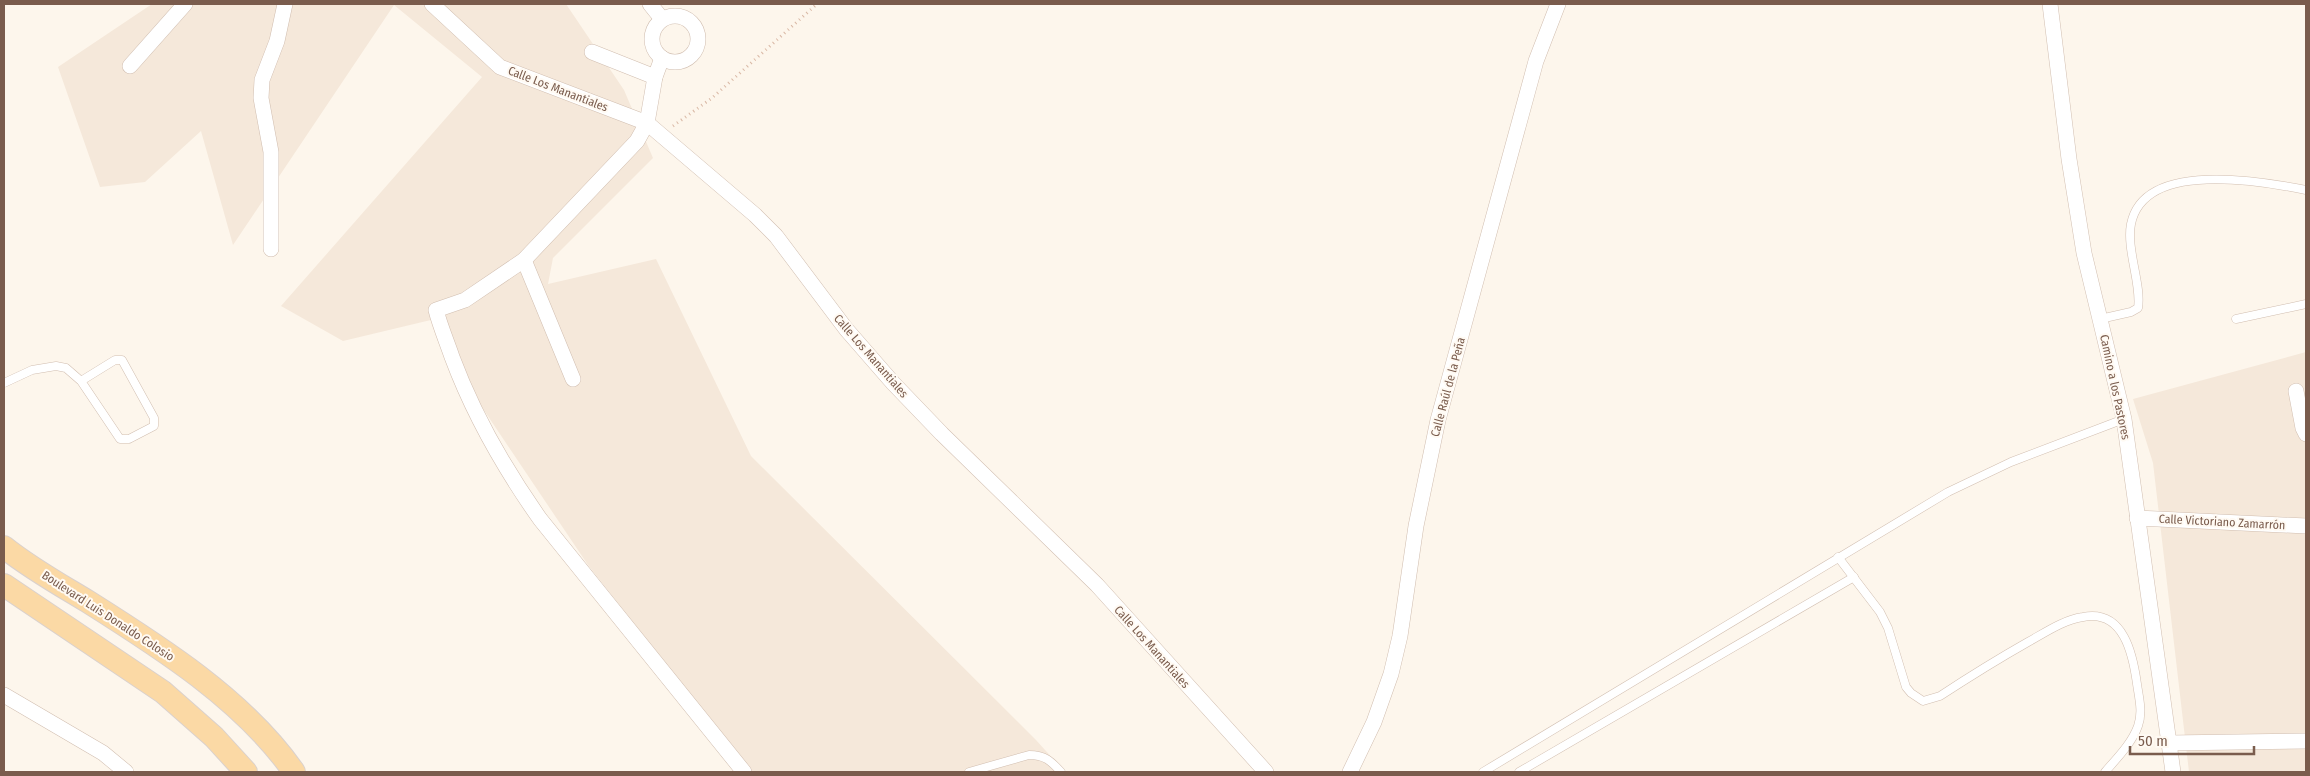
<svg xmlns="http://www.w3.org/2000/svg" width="2310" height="776" font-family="'Fira Sans Condensed',sans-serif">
<rect width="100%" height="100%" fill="#fdf6ec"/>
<g fill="#f5e8da">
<polygon points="152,4 566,4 624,90 653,158 553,258 548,284 656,259 751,456 1036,740 1065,772 751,772 588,565 459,373 435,319 343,341 281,306 482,77 394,5 233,245 201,131 145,182 100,187 58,67"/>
<polygon points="2306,352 2306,772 2189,772 2153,463 2133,399"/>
</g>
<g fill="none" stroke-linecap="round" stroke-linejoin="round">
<defs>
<g id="service">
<path d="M 2100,319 L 2131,312 L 2138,308 C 2142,286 2126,249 2131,224 C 2144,160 2261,181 2306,190"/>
<polyline points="2236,319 2306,304"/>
<polyline points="4,383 32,370 56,366 66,368 81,381 120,439 129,439 154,426 154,418 122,360 115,360 81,381"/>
<path d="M 1838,557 L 1880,612 L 1888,628 L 1906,687 L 1911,693 L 1923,701 L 1940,696 C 1969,677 1998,659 2028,642 C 2046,632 2063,620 2083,617 C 2124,609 2133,655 2137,684 C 2139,698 2143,712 2138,726 C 2132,743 2117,758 2105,772"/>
<path d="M 969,772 L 1029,755 C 1045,755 1051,761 1061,772"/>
<polyline points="1483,772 1948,492 2011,462 2124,419"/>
<polyline points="1519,772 1854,577"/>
</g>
<g id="minor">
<polyline points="432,4 500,67 647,123 755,215 776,236 846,329 893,383 942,434 1097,585 1266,772"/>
<polyline points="650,4 662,19"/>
<polyline points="2050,4 2069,159 2084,253 2124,419 2173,772"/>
<circle cx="675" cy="39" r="23"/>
<polyline points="592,52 655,77"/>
<path d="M 662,58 L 655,77 L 647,123 L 637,141 L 524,260 L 465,300 L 436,310 C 440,326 447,342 452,357 C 474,416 504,468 540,519 L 744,772"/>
<polyline points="130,66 185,4"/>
<polyline points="271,249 271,152 261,98 262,80 277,41 285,4"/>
<polyline points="524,260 573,379"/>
<polyline points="2296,391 2303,428 2306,434"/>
<polyline points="2137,518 2306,526"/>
<polyline points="4,695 103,753 126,772"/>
<polyline points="2169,743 2306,741"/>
<polyline points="1350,772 1374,722 1391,674 1400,636 1416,526 1438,420 1536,61 1558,4"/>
</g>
<g id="primary">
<path d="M 4,547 C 30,568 59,584 87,601 C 160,647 244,700 294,772"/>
<polyline points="4,585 163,692 214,737 246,772"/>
</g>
</defs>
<use href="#service" stroke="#d1beb0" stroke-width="9"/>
<use href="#minor" stroke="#d1beb0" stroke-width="16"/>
<use href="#primary" stroke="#dad1cd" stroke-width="24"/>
<polyline stroke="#d9b8a5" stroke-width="3" stroke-dasharray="1 4" stroke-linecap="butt" points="673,126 712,98 817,4"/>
<use href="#service" stroke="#fff" stroke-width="8"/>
<use href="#minor" stroke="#fff" stroke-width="15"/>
<use href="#primary" stroke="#fbd9a5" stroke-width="22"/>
</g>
<g text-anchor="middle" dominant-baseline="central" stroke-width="4" stroke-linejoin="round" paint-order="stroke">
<g font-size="12" fill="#7a5c4d" stroke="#fffaf3">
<text transform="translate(558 89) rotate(21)">Calle Los Manantiales</text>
<text transform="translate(871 356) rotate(49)">Calle Los Manantiales</text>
<text transform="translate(1448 387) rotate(-75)">Calle Raúl de la Peña</text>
<text transform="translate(2115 387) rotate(78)">Camino a los Pastores</text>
<text transform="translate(2222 522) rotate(3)">Calle Victoriano Zamarrón</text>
<text transform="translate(108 616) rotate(33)">Boulevard Luis Donaldo Colosio</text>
<text transform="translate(1152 647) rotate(48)">Calle Los Manantiales</text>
</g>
</g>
<rect width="2310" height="776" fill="none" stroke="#7a5c4d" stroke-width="10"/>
<path d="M2130 746v8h124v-8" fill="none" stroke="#7a5c4d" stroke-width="2.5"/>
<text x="2138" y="746" font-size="15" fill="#7a5c4d" stroke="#fffaf3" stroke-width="4" paint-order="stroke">50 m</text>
</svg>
